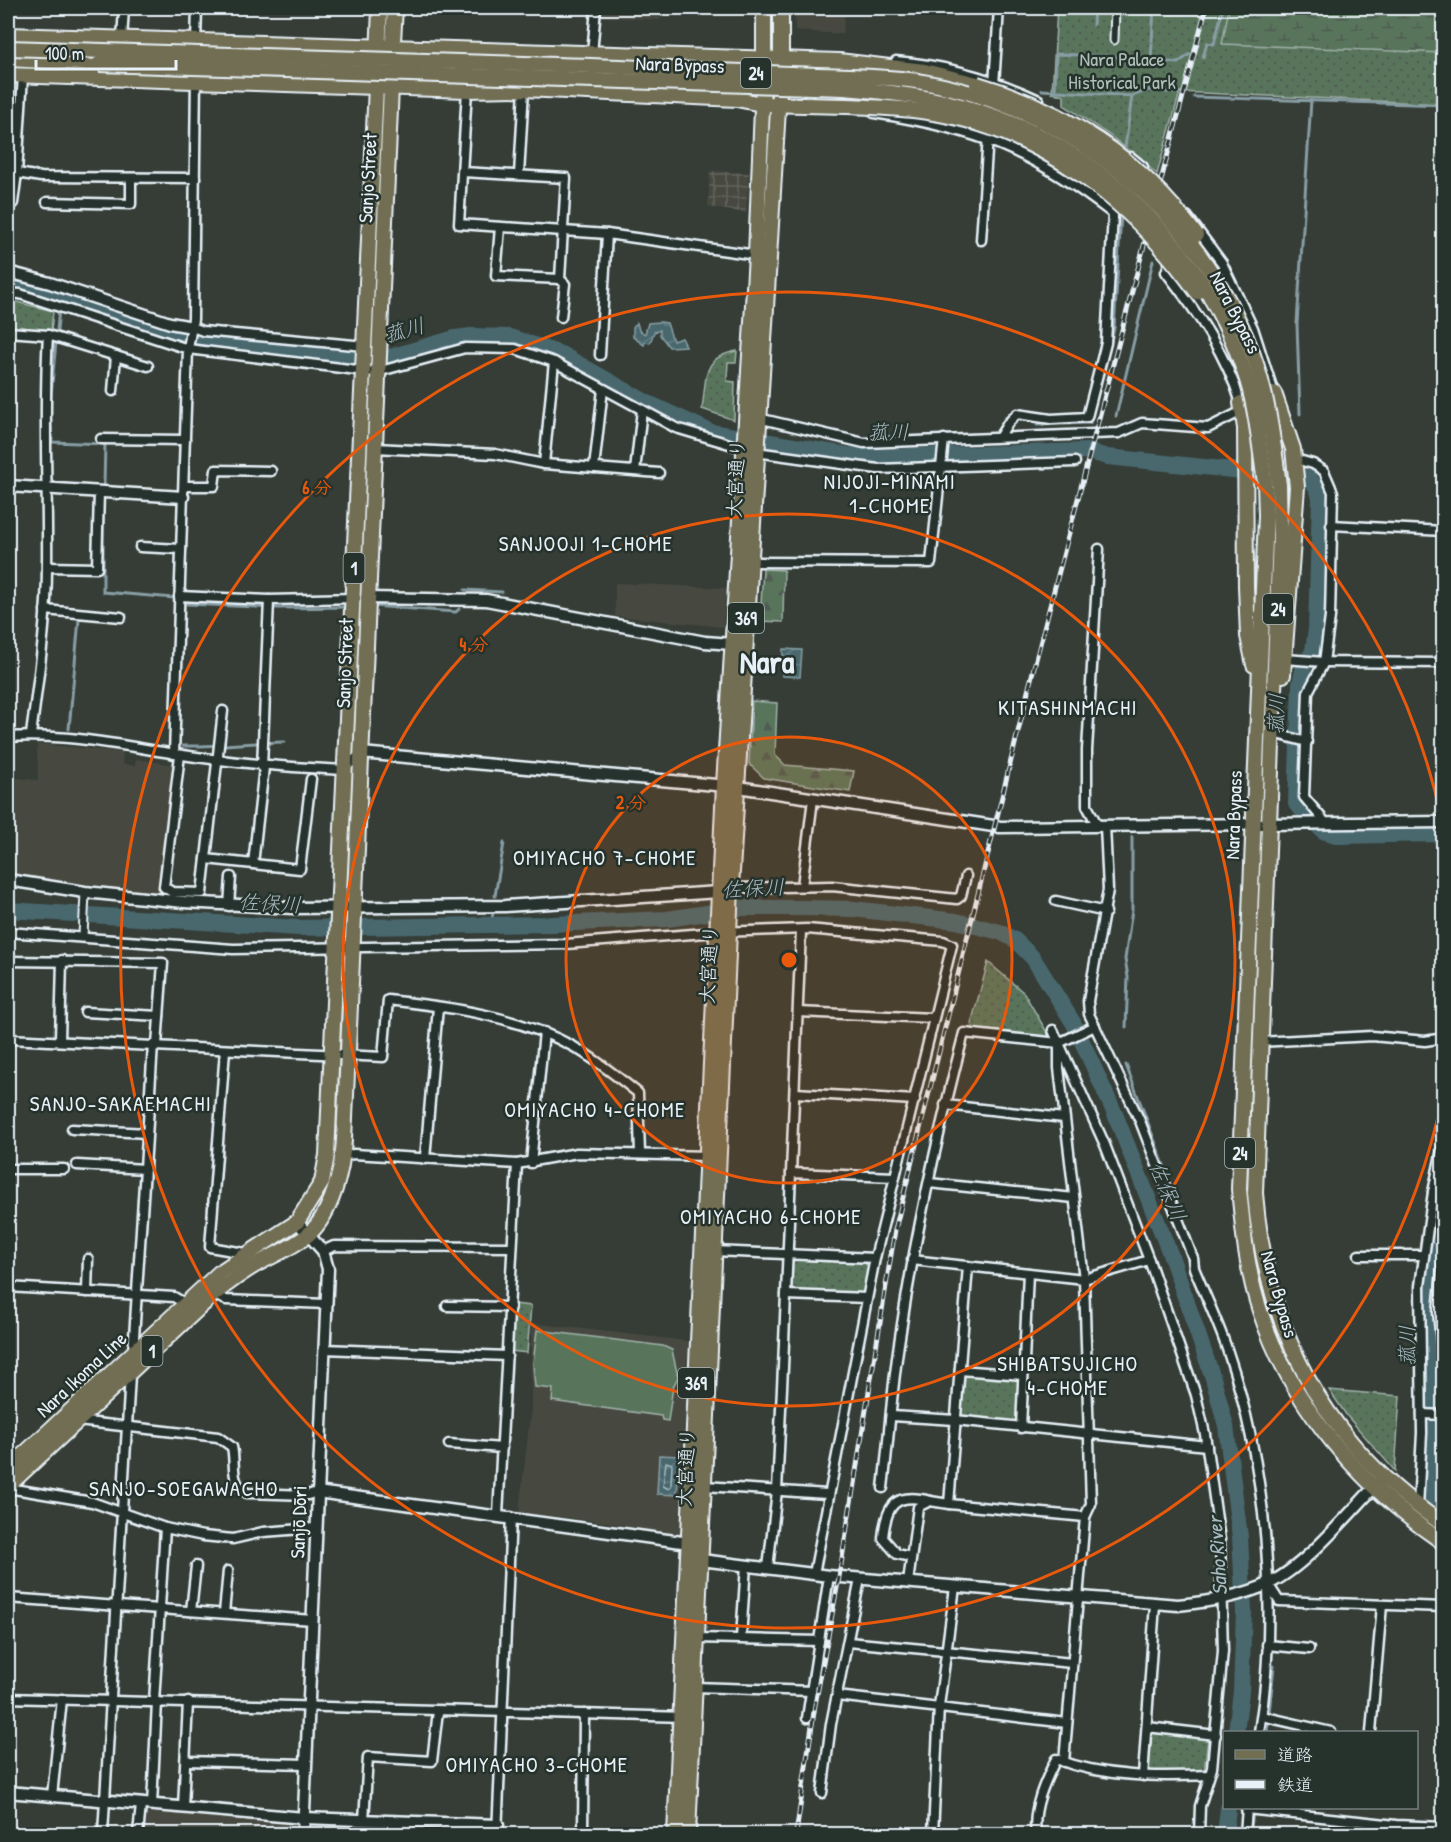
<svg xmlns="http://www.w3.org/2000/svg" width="1451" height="1842" font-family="'Patrick Hand','Klee One',sans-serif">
<defs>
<pattern id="industrial-grid" width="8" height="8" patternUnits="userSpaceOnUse" patternTransform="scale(1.5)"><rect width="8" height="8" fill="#474940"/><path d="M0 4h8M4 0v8" fill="none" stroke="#62645c"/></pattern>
<pattern id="grass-dots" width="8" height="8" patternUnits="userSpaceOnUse" patternTransform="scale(1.5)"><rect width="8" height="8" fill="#59745b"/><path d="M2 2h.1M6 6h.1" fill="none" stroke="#4f5c52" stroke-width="1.8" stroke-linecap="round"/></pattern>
<pattern id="forest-firs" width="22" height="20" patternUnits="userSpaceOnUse" patternTransform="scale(1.5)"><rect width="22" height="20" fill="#59745b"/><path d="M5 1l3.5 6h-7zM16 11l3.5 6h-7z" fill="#4f5c52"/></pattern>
<pattern id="wetland-marsh" width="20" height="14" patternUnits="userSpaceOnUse" patternTransform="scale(1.5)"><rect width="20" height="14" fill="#59745b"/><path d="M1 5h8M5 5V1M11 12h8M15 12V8" fill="none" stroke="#4f5c52"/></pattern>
<pattern id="water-waves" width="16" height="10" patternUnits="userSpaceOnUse" patternTransform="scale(1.5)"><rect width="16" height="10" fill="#48676e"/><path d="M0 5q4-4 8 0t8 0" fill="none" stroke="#627d83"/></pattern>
</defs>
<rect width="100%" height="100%" fill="#353d36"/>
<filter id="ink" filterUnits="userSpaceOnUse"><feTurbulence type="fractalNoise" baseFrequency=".0167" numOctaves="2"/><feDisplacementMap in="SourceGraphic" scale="12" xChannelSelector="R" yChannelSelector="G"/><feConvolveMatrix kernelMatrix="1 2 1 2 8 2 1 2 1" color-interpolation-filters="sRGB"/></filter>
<g filter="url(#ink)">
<g fill="#474940">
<polygon points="603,8 661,8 660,20 602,17"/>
<polygon points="795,8 845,8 843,34 795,31"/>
<polygon points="615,583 726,588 723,627 615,616"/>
<polygon points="37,744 123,752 122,764 135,766 136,759 175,765 159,893 8,874 8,777 38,780"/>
<polygon points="531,1323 688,1341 680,1536 605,1522 519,1512 531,1409"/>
<polygon points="10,1499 17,1500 14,1596 8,1595 8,1502"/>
<polygon points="145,1808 294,1822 293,1834 142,1834"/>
</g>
<polygon fill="url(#industrial-grid)" points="710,171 749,173 746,213 708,207"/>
<g fill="url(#grass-dots)" stroke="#a0b2aa" stroke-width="1.5">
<polygon points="1057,8 1443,8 1443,104 1180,92 1157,174 1112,137 1064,105 1064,95 1052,93"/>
<polygon points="8,300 53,311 51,331 8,328"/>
<path d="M 737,351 L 736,362 L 728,362 L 727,381 L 735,382 L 734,420 L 702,409 C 707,378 701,357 737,351 Z"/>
<polygon points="988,962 1024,993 1048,1034 1047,1037 973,1030 971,1024"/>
<polygon points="795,1260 865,1263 869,1268 864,1292 860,1295 794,1292 790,1288 791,1264"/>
<polygon points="514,1304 531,1306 527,1353 511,1351"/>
<polygon points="963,1373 1021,1378 1016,1423 963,1419 959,1415"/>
<polygon points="1329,1390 1400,1396 1395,1471 1347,1416"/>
<polygon points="1152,1733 1208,1739 1204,1772 1147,1773"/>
</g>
<g fill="url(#forest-firs)" stroke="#a0b2aa" stroke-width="1.5">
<polygon points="763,569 784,570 783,622 760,621"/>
<polygon points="752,701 777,703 775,755 785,765 854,771 850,792 764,778 749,764"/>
</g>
<polygon fill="url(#wetland-marsh)" stroke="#a0b2aa" stroke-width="1.5" points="1229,8 1443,8 1443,53 1222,44"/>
<polygon fill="#59745b" stroke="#a0b2aa" stroke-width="1.5" points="537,1330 663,1346 672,1350 678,1377 673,1387 668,1421 662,1420 661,1416 552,1401 553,1389 535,1387 533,1364"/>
<g fill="url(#water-waves)" stroke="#889ea5" stroke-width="1.5">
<polygon points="660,322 667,323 673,341 682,338 686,346 669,347 660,335 660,330 654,332 650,343 645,342 644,345 633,337 633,327 637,323 639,330 645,334 648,323"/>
<polygon points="783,649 802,650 800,677 782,676"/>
<polygon points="659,1455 679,1456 677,1495 657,1494"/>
</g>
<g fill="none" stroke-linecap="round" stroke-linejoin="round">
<polygon stroke="#a8bac1" stroke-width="1.5" points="666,1462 672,1464 671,1486 669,1489 663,1486"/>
<g stroke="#889ea5" stroke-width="3">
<polyline points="1093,25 1094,8"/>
<polyline points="1152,41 1154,8"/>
<polyline points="1203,57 1207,43 1214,44 1223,8"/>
<polyline points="1151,60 1152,44"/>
<polyline points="1042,90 1132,96 1148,90 1179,93"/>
<polyline points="1055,92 1056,54 1120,57 1178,63 1190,54"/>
<polyline points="1194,97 1444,105"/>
<polyline points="1125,147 1132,96"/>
<polyline points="50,406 60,298"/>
<polyline points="50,412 52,442 105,444 104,485"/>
<polyline points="1300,414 1297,324 1311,100"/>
<polyline points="1116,416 1153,261"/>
<polyline points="1037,425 1090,423 1114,329 1121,214"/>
<polyline points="103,500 103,592 174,598"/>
<polyline points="465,590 502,592"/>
<polyline points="187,604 278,608 348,607"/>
<polyline points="372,606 456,612 459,609"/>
<polyline points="69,729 79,619"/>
<path d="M 183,746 C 218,747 251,742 285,742"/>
<polyline points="495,896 504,843"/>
<polyline points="492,924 493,909"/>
<polyline points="8,937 114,944"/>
<polyline points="1126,1027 1128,977 1125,959 1132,910 1132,837"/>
<polyline points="1126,1065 1165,1168"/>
<polyline points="1267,1732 1274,1666"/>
<polyline points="1250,1834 1253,1812"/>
</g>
<g stroke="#48676e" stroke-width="16">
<polyline points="8,280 53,293 71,304 99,310 149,330 195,341 380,360 455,338 471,336 510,337 561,354 646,402 711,432 847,455 882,457 1086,451 1108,457 1309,478 1317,488 1320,498 1316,629 1313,651 1304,666 1300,684 1296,804 1323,831 1339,836 1438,834 1444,841"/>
<polyline points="8,910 298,928 551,924 667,919 741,908 805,908 853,909 956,921 1000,932 1015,940 1033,958 1074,1024 1115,1114 1171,1256 1213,1378 1226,1426 1240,1537 1244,1611 1241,1692 1236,1732"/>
<polyline points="1444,1182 1431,1264 1428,1306 1433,1398 1432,1496 1444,1503"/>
<polyline points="1225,1834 1228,1808"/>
</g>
<defs>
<g id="pedestrian">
<polyline points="1114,40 1115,8"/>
<polyline points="83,937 85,892"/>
</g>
<g id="minor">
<polyline points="122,40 124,8"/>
<polyline points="196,43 197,8"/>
<polyline points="592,54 596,8"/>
<path d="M 896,61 C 945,65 994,79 1039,100"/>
<polyline points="994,85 999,8"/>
<polyline points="467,90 459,224 607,234 756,255"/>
<path d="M 874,113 C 977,129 1031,150 1113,214 L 1143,167 L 1131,157"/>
<polyline points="463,172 566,178 560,279 565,284 561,317"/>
<polyline points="17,173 41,177 195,178"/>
<polyline points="519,175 524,89"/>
<polyline points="47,202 131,204 131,178"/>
<polyline points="13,203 17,173 23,75"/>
<path d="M 1187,216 L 1222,263 L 1253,328 L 1274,393 L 1241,403 C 1226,354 1197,312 1166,272 Z"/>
<polyline points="500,227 496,276 560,279"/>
<polyline points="981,240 988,136"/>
<polyline points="8,293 20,294 188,349 365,371 377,372 465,348 515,349 554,362 676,428 756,452 878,469 1075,462"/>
<polyline points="192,327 203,331 365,346"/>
<polyline points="8,332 48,335 148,366"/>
<polyline points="600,355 607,234"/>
<polyline points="113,391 116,356"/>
<polyline points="758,418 864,443 1119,433 1142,423 1208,428 1242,411"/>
<polyline points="1000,436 1008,423 1017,414 1051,419 1087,417 1106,343 1113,214"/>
<polyline points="101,439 185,440"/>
<polyline points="375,448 495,454 544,464 659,473"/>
<polyline points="1295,459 1313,464 1324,471 1333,492 1330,617 1324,662 1308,692 1304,797 1325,822"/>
<polyline points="544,464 554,362"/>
<polyline points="594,468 603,389"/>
<polyline points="635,471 642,410"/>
<polyline points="184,486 214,486 216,470 271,471"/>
<polyline points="1331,525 1444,531"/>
<polyline points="140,547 181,549"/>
<polyline points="749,562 931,563 944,439"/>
<polyline points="47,567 97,568 99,492"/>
<polyline points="179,596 269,600 356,598"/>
<polyline points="45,610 121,617"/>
<polyline points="1285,659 1324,662 1444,663"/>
<polyline points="1273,733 1307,742"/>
<path d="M 31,735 C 38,680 47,623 47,567 C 48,489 43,414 48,335"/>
<path d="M 8,737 C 64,733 120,745 176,754 C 232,763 287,767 344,770 L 361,753"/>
<polyline points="174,754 188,349 193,319 196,77"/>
<polyline points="180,755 164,887 172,892 202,893 223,711"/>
<polyline points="262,767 269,600"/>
<path d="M 1105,825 L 1108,890 L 1088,1001 L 1089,1014 L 1140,1121 L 1193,1258 L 1194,1268 C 1205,1295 1218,1322 1227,1349 C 1267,1467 1279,1609 1259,1732"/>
<polyline points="1098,826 1087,806 1087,750 1099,549"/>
<polyline points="206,859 300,869 311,779"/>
<polyline points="253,864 264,767"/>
<polyline points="802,886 813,799"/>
<polyline points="731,888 832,886 957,899 961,896 966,876"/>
<polyline points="1056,901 1106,912"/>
<polyline points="229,906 231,877"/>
<polyline points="8,932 233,949 566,944 718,932 807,929 943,941 952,945 875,1258 814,1574"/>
<polyline points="8,961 163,963 157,1045"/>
<polyline points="85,1012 159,1016"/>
<polyline points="798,1012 933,1018"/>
<polyline points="1053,1030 1105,1145 1149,1260 1196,1395 1205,1434 1220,1540 1223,1651 1212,1768 1200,1806 1199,1834"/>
<path d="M 8,1039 L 383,1057 L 388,1000 C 451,1007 518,1016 574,1047 C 597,1060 618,1077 638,1093 L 640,1154"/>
<polyline points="60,1041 62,960"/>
<polyline points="1260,1042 1372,1036 1425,1041 1444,1038"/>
<polyline points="1059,1046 1059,1068 1084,1279 1091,1504 1085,1517 1064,1762"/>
<polyline points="225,1050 210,1247 250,1254"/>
<polyline points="795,1093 915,1100"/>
<polyline points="945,1105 1064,1118"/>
<polyline points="72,1129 147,1133"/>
<polyline points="339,1156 354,1154 517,1164 577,1153 709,1156"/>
<polyline points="425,1159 438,1007"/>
<polyline points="531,1163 544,1032"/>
<polyline points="77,1165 145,1169"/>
<polyline points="8,1169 64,1169"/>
<polyline points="791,1173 895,1177"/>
<polyline points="929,1183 1074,1198"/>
<polyline points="1433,1192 1444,1193"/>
<polyline points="1444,1250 1438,1312 1444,1370"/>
<polyline points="323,1251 334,1246 512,1247"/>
<polyline points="714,1251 875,1258"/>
<polyline points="1359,1255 1424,1255"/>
<polyline points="912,1260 1084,1279 1149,1260"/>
<polyline points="8,1287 174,1297 184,1303"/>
<polyline points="87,1292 88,1259"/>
<polyline points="213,1295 226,1300 326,1304"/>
<polyline points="786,1295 867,1298"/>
<polyline points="447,1306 510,1307"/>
<polyline points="324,1349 507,1356"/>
<polyline points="133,1353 153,1045"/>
<polyline points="960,1370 1023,1375"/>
<polyline points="1422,1414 1444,1415"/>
<polyline points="892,1416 955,1420 1207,1446"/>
<path d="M 78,1421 L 218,1437 L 232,1447 C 236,1464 229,1483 247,1493 L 308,1495 L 317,1492"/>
<polyline points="1021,1428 1028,1273"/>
<polyline points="449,1444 502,1448"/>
<polyline points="1444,1482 1444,1486"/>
<polyline points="704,1486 827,1494"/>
<polyline points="8,1488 92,1502 165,1528 203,1536 233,1539 263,1532 315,1528"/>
<path d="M 883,1488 C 889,1438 892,1387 900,1337 C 915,1235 938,1133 964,1033 L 1059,1043 L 1095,1026"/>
<polyline points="949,1504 1085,1517"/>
<polyline points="1418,1507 1422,1433 1420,1286 1433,1192 1444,1140"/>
<polyline points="498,1515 517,1164"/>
<path d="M 911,1557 L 897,1554 L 883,1538 C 886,1505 895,1492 930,1501"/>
<polyline points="768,1568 777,1491 783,1367 801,930"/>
<polyline points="908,1583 918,1507 930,1501 949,1504 968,1266"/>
<polyline points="1268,1584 1279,1601 1444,1607"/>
<polyline points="8,1598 313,1620"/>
<polyline points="191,1611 196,1566"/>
<polyline points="224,1613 228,1571"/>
<polyline points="697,1638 819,1641"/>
<polyline points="741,1638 746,1565"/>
<polyline points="848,1642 1072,1663"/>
<polyline points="1267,1645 1309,1649"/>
<polyline points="694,1687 812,1691"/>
<polyline points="837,1696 1067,1723"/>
<polyline points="8,1698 685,1717"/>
<polyline points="154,1702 165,1528"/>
<polyline points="1262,1716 1331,1732"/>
<polyline points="807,1718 829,1576"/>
<polyline points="1147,1727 1216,1735"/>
<polyline points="1371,1732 1382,1605"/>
<polyline points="187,1761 306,1764"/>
<polyline points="1143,1776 1155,1604"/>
<polyline points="822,1793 831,1724 860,1579"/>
<polyline points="52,1796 62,1699"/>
<polyline points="152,1805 157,1702"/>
<polyline points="183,1808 188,1702"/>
<polyline points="1246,1809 1396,1825 1444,1827"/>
<polyline points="364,1820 368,1757 432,1761 438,1711"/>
<polyline points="103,1834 130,1375"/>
<polyline points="138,1834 141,1805"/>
<polyline points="497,1834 511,1517"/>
<polyline points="583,1834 584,1714"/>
<polyline points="933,1834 939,1706 955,1587"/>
<path d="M 1036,1834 C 1032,1809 1045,1781 1056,1759 C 1105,1778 1157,1777 1209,1775"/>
<polyline points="1245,1834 1247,1808"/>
</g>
<g id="tertiary">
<polyline points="8,272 50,283 170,323 192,327"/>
<polyline points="8,486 183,497"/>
<polyline points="366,598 486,600 705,642 732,644"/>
<polyline points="361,753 738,787 1000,827 1444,822"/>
<polyline points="8,880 85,892 184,902 293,908 505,906 719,892"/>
<polyline points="297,1222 323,1251 328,1269 303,1834"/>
<path d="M 317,1492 L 682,1542 L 688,1544 L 701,1560 L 829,1576 L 1178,1605 C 1208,1602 1240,1597 1268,1584 C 1307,1566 1353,1508 1384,1477"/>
<polyline points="8,1792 304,1818 498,1825"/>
</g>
<g id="primary">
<polyline points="781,8 781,59"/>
<polyline points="764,59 764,8"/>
<polyline points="8,1469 220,1272 297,1222 322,1182 327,1155 376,86"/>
<path d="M 8,1486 L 213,1295 C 228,1283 243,1272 259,1263 C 276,1254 293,1247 308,1235 C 332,1213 342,1172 344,1140 L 391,87"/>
</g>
<g id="trunk">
<polyline points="8,35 839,61 924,71 977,84"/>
<polyline points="378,56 380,8"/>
<polyline points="392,58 395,8"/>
<polyline points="8,59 99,64"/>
<polyline points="8,75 467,90 524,89 737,99 761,104 846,106"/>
<polyline points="1274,393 1293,449 1297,487 1283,675"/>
<polyline points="1241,403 1245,428 1246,586 1248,636 1254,665"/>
<path d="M 1265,483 L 1266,515 L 1239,1189 C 1243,1230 1247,1272 1260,1311 C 1292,1407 1360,1486 1444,1543"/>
<path d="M 1279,485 L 1280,534 L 1255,1193 C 1266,1332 1326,1446 1444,1525"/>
<polyline points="675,1834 724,785 756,255 764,59"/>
<polyline points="688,1834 731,888 781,59"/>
</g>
</defs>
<use href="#pedestrian" stroke="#e8f1f8" stroke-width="11"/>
<use href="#minor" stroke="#e8f1f8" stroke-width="13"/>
<use href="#tertiary" stroke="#e8f1f8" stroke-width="15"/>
<use href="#primary" stroke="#e8f1f8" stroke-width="18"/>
<use href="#trunk" stroke="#e8f1f8" stroke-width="18"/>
<use href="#pedestrian" stroke="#26332d" stroke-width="7"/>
<use href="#minor" stroke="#26332d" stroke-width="8"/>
<use href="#tertiary" stroke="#26332d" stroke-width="10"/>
<use href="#primary" stroke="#726e52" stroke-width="14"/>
<use href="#trunk" stroke="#726e52" stroke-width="14"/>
<defs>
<polyline id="rail" points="796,1834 815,1705 839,1577 895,1230 1034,667 1206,8"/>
</defs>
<use href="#rail" stroke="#e8f1f8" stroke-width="5"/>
<use href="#rail" stroke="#26332d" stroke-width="3" stroke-dasharray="9" stroke-linecap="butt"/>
<defs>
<g id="trunk-bridge">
<path d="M 8,48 C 190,53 373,59 556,65 C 634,67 712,71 790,74 C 832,76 875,75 917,81 C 1068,105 1198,210 1252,352 C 1268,395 1273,440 1279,485"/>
<path d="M 99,64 L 844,88 C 889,92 934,97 978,111 C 1105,151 1207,253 1247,380 C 1257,413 1260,449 1265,483"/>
<path d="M 977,84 C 1068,111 1139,158 1196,235"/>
<path d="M 846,106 C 873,107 901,108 928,112 C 1042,129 1131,201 1197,292"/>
</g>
</defs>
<use href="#trunk-bridge" stroke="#e8f1f8" stroke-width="18" stroke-linecap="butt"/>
<use href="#trunk-bridge" stroke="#726e52" stroke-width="14"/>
</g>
</g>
<circle cx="789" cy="960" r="223" fill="#e8590c" fill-opacity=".12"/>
<g fill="none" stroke="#e8590c" stroke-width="3">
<circle cx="789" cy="960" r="223"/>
<circle cx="789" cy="960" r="446"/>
<path d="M1442 1099A668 668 0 1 1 1442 821"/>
</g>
<g text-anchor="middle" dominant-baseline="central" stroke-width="5" stroke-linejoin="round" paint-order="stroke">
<g fill="#26332d" stroke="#aeb8bb" stroke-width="1.5">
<rect x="741" y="58" width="30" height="30" rx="4.5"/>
<rect x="343.5" y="553" width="21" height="30" rx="4.5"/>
<rect x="1263" y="594" width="30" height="30" rx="4.5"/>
<rect x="728" y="603" width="36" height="30" rx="4.5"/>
<rect x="1225" y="1138" width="30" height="30" rx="4.5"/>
<rect x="141.5" y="1336" width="21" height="30" rx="4.5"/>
<rect x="678" y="1368" width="36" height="30" rx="4.5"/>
</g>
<g font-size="18" font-weight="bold" fill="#e8f1f8">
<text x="756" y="73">24</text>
<text x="354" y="568">1</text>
<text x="1278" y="609">24</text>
<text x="746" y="618">369</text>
<text x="1240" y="1153">24</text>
<text x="152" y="1351">1</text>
<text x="696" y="1383">369</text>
</g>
<g font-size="20" fill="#afbfb9" stroke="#26332d">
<text x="1122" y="58">Nara Palace<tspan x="1122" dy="23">Historical Park</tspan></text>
</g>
<g font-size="20" fill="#e8f1f8" stroke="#26332d">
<text transform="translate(680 64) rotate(2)">Nara Bypass</text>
<text transform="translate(367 178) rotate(-87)">Sanjo Street</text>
<text transform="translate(1236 312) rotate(63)">Nara Bypass</text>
<text transform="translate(735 478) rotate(-87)">大宮通り</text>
<text transform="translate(344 663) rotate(-88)">Sanjo Street</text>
<text transform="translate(1233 815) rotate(-88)">Nara Bypass</text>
<text transform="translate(708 964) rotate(-87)">大宮通り</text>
<text transform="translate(1280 1294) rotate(74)">Nara Bypass</text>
<text transform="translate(81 1374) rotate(-43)">Nara Ikoma Line</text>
<text transform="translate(685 1467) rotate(-87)">大宮通り</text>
<text transform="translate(298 1522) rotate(-88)">Sanjō Dōri</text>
</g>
<g font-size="21" font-style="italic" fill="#a8bac1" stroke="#26332d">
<text transform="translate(404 330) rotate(-16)">菰川</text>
<text transform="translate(888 432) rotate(-1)">菰川</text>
<text transform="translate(1276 714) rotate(-88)">菰川</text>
<text transform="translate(753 888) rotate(-3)">佐保川</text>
<text transform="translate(270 903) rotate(3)">佐保川</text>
<text transform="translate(1168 1191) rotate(67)">佐保川</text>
<text transform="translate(1407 1346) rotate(-91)">菰川</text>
<text transform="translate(1217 1556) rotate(-94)">Saho River</text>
</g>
<g font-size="21" letter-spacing="1.5" fill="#e8f1f8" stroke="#26332d">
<text x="890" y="481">NIJOJI-MINAMI<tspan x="890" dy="24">1-CHOME</tspan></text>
<text x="586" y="543">SANJOOJI 1-CHOME</text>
<text x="1068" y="707">KITASHINMACHI</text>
<text x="605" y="857">OMIYACHO 7-CHOME</text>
<text x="121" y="1103">SANJO-SAKAEMACHI</text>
<text x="595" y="1109">OMIYACHO 4-CHOME</text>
<text x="771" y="1216">OMIYACHO 6-CHOME</text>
<text x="1068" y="1363">SHIBATSUJICHO<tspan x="1068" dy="24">4-CHOME</tspan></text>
<text x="184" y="1488">SANJO-SOEGAWACHO</text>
<text x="537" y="1764">OMIYACHO 3-CHOME</text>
</g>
<g font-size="32" font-weight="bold" fill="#e8f1f8" stroke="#26332d">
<text x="767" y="661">Nara</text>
</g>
</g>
<circle cx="789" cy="960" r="9" fill="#e8590c" stroke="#26332d" stroke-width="3"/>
<g font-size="18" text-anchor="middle" font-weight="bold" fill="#e8590c" stroke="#26332d" stroke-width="5" stroke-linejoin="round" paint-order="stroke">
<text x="317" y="494">6 分</text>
<text x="474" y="651">4 分</text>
<text x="631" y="809">2 分</text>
</g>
<rect width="1451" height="1842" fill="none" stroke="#26332d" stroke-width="30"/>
<rect x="15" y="15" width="1421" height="1812" fill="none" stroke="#e8f1f8" stroke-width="2" filter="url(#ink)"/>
<rect x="1223" y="1731" width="195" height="78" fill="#26332d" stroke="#747f7e" stroke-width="1.5"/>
<rect x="1235" y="1750" width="30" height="9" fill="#726e52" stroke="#747f7e" stroke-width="1.5"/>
<text x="1277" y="1761" font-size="18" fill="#e8f1f8">道路</text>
<rect x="1235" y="1780" width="30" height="9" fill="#e8f1f8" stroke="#747f7e" stroke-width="1.5"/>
<text x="1277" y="1791" font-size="18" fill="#e8f1f8">鉄道</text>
<path d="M36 60v9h140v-9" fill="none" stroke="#e8f1f8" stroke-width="3"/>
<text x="45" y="60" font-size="18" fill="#e8f1f8" stroke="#26332d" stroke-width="4.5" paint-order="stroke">100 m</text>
</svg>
